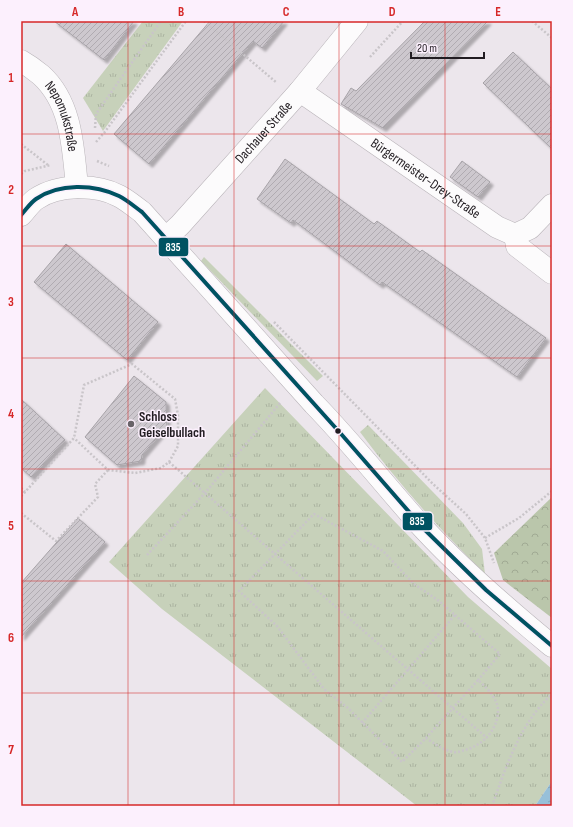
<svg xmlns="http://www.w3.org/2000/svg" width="573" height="827" font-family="'Sofia Sans Condensed',sans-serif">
<defs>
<pattern id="grass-tufts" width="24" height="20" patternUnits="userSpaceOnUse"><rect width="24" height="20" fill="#c7d1ba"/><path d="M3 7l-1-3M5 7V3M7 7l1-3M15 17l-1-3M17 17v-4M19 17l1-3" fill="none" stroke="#abb3a0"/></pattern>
<pattern id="forest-crowns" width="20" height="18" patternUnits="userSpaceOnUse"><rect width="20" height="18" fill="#bac6ab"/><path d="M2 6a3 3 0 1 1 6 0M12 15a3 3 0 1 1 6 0" fill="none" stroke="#a0aa93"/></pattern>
<pattern id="water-ripples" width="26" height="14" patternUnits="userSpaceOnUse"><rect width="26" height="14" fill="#97c0d9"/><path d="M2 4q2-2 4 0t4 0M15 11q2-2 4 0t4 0" fill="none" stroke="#82a4ba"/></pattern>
<pattern id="building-hatch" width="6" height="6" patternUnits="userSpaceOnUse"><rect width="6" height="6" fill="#cdc8ce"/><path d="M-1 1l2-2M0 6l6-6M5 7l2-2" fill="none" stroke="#b0abb1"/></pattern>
<filter id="shadow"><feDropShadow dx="3.5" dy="3.5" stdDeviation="1" flood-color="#0004"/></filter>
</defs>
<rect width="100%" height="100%" fill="#ece6ec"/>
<g fill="url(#grass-tufts)">
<polygon points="143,21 183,21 103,131 83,98"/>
<polygon points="204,257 323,376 317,381 201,261"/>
<polygon points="265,388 468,597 552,669 552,781 535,806 417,806 162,609 109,562"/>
<path d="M 368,425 L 463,523 L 482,549 L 485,574 C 439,529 398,483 360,432 Z"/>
</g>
<polygon fill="url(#forest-crowns)" points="552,497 552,618 503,580 494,553"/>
<polygon fill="url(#water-ripples)" points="552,781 552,806 535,806"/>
<g fill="url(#building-hatch)" stroke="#a7a3a8" filter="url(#shadow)">
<polygon points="54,21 134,21 104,60"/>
<polygon points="210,21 284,21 262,48 253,41 149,164 114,134"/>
<polygon points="425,21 488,21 383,128 341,104 351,88 356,91"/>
<polygon points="513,52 552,89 552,149 483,83"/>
<polygon points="285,159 374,224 377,221 420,252 422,250 546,338 517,377 382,282 380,285 293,220 291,223 257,199"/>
<polygon points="462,161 490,182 478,197 450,177"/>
<polygon points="66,244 158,322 127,360 34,282"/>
<polygon points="134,376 166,402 167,431 161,433 142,455 141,461 117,465 85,437"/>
<polygon points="21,399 65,440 31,477 21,468"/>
<polygon points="78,518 105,542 21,637 21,583"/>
</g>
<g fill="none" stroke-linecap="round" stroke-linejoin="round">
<defs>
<g id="minor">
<path id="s1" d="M 21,61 C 28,65 35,70 41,75 C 72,103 73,148 77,187"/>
<path id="s2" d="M 300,91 L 497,227 L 515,235 L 530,228 L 552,205"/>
<path d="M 21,215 C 26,210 30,203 36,199 C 58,184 96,184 119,196 C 127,200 135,207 142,212 L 314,404 C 353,444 387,488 424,529 C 464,572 507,609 552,646"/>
<polyline points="515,235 517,246 552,273"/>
<path id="s3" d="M 166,238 L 180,225 L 300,91 L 357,21"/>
</g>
</defs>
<use href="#minor" stroke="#b8b3b8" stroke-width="23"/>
<g stroke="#c9c5c9" stroke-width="2.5" stroke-dasharray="2 2" stroke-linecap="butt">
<polyline points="204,21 277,83"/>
<polyline points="532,21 552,38"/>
<polyline points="370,57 403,21"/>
<polyline points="95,128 96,114 161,21"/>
<polyline points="96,142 104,133 186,21"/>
<polyline points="21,144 48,165"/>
<polyline points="97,161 109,166"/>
<polyline points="21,174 25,171 51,165"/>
<polyline points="274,322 433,484 466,514 485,538 494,563"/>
<polyline points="169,462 487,738"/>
<polyline points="21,488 25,492 74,438 84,385 132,364 175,399 178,415 178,446 169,462 161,468 135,473 108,470 74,438"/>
<polyline points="21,496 25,492"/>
<polyline points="21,513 56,541 98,497 95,484 108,470"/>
<polyline points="485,538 519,518 552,491"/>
<polyline points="147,555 205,493 281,402"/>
<polyline points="455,615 500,654 478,680"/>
<path d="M 362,723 L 455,615 L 439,601 L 414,584 L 383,551 L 314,514 L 239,591 L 277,626 L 324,689 L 348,708 L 402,762 L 426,738 L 478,680 C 486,687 498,699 498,710 C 498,730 483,745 465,750 C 461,751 457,753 453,752 C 443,750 435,744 426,738"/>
<path d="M 492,806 C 506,767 520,723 552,694"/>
</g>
<use href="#minor" stroke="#fcfbfc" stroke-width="22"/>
<defs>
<path id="bus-1" d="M 21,215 C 26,210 30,203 36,199 C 59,183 94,184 119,196 C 127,200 135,207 142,212 L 342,435 L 424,529 L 486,590 L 552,646"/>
</defs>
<use href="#bus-1" stroke="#fcf0fd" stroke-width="7"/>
<use href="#bus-1" stroke="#005262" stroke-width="4"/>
</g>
<path fill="none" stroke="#d62828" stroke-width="1" stroke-opacity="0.55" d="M 128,21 L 128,806M 234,21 L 234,806M 339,21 L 339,806M 445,21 L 445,806M 21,134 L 552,134M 21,246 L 552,246M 21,358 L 552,358M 21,469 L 552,469M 21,581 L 552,581M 21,693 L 552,693"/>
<circle fill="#686368" stroke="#fcf0fd" stroke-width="1.5" cx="131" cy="424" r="4"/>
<circle fill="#211c21" stroke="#fcf0fd" stroke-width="1.5" cx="338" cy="431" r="3.5"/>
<g text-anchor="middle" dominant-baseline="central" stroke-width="3" stroke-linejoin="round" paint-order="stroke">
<g font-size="14" fill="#211c21" stroke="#fcf0fd">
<text stroke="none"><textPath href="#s1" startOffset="72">Nepomukstraße</textPath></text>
<text stroke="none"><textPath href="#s3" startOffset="144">Dachauer Straße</textPath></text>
<text stroke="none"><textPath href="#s2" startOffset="153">Bürgermeister-Drey-Straße</textPath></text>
</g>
<g font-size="14" font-weight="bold" fill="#211c21" stroke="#fcf0fd" text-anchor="start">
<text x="139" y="416">Schloss<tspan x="139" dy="16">Geiselbullach</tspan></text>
</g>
</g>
<g stroke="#fcf0fd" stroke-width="1.5">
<rect x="158" y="237" width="31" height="20" rx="4" fill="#005262"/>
<rect x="402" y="512" width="31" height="19" rx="4" fill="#005262"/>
</g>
<g font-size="11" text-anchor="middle" font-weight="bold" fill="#fff">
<text x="173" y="251">835</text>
<text x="417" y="525">835</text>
</g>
<rect width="573" height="827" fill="none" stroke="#fcf0fd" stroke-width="44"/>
<path d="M411 52v6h73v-6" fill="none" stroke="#211c21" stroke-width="2"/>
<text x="417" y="52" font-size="12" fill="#211c21" stroke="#fcf0fd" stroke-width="3" paint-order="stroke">20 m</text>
<rect x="22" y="22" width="529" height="783" fill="none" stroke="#d62828" stroke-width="1.5"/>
<g font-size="13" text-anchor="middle" font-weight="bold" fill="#d62828">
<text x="75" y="16">A</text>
<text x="181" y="16">B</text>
<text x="286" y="16">C</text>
<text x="392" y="16">D</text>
<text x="498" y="16">E</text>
<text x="11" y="82">1</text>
<text x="11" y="194">2</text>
<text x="11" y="306">3</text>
<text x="11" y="418">4</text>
<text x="11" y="530">5</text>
<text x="11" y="642">6</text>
<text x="11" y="754">7</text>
</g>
</svg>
